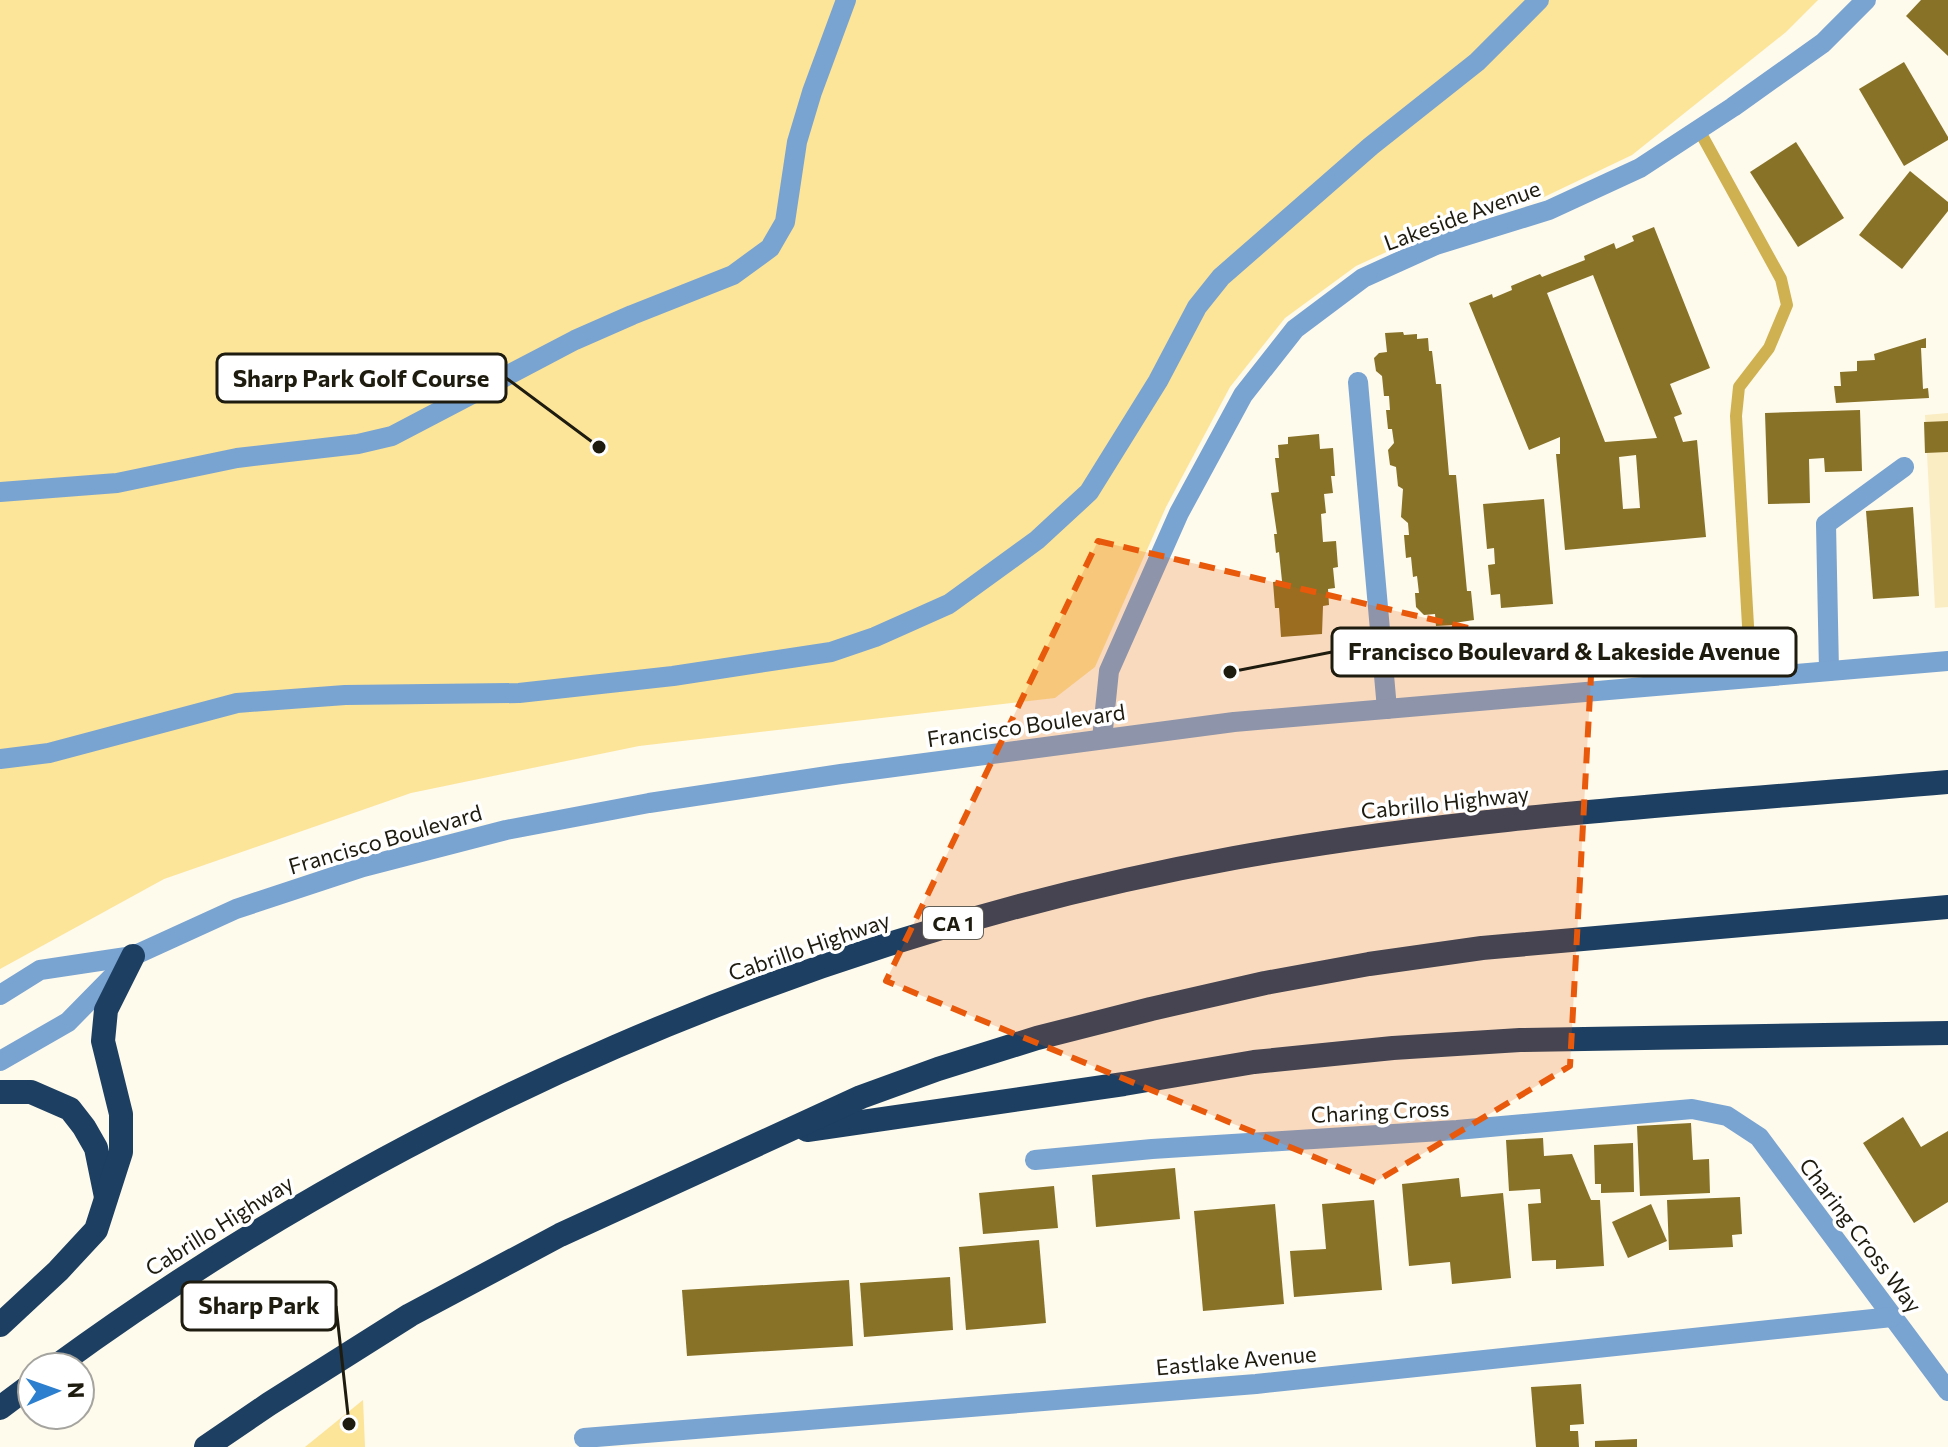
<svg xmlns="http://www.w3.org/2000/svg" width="1948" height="1447" font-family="Commissioner,sans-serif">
<rect width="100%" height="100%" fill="#fefaec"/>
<polygon fill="#faedc4" points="1948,413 1948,607 1935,608 1925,415"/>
<g fill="#fce499">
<polygon points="0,0 1818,0 1786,32 1632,155 1544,197 1432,231 1356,266 1285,318 1230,387 1166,507 1095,667 1055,698 639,746 411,793 164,879 0,969"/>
<polygon points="363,1400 365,1447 305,1447"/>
</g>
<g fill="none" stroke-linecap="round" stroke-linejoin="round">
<polyline stroke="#cfb151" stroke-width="12" points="1699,130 1781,279 1787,305 1769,348 1739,387 1736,416 1751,678"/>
</g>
<g fill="#887227" fill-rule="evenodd">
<polygon points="1921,0 1948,0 1948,56 1906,16"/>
<polygon points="1904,62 1948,137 1948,140 1904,166 1859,89"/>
<polygon points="1796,142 1844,218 1798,247 1750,172"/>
<polygon points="1910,171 1948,202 1948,211 1902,269 1859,235"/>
<path d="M 1654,227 L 1710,368 L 1670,384 L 1682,414 L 1674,417 L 1683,442 L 1697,440 L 1706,537 L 1565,550 L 1556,454 L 1560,454 L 1560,437 L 1529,450 L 1469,303 L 1492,294 L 1493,298 L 1512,290 L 1511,286 L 1540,274 L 1542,277 L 1585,260 L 1584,256 L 1614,243 L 1616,249 L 1634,241 L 1632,236 ZM 1593,275 L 1657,438 L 1605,442 L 1547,293 ZM 1636,455 L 1640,508 L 1623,509 L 1619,457 Z"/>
<polygon points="1403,332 1404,335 1417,334 1417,339 1428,338 1429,351 1432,351 1436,384 1441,384 1449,475 1456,475 1467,591 1471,591 1474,620 1454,623 1454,625 1436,626 1435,614 1424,615 1416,607 1415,593 1419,593 1417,576 1413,577 1411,557 1406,558 1404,535 1409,535 1408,523 1401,517 1403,489 1398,486 1396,467 1390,465 1388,450 1394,443 1392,429 1388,429 1386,410 1390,410 1389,396 1384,396 1382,376 1376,371 1374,358 1379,353 1387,352 1385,333"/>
<polygon points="1926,338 1926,348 1921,348 1923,389 1928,388 1929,398 1836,403 1834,386 1841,386 1840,372 1857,371 1857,361 1875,360 1874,354"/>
<polygon points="1860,410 1862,471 1825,472 1824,458 1809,459 1810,503 1768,504 1765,413"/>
<polygon points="1948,421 1948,452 1925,453 1924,422"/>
<polygon points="1319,434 1320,449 1333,448 1335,476 1331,476 1333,493 1324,494 1326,513 1321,514 1323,542 1336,541 1338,567 1333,568 1335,588 1328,589 1329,605 1323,606 1322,634 1281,637 1279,608 1275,608 1273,582 1282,581 1279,552 1276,553 1274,534 1277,534 1271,493 1279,492 1275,458 1279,458 1278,445 1288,444 1288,437"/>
<polygon points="1544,499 1553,604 1501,608 1500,594 1491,595 1488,565 1495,564 1494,548 1487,549 1483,504"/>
<polygon points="1913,507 1919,596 1873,599 1866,511"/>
<polygon points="1903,1117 1921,1147 1948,1131 1948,1202 1914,1223 1863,1143"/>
<polygon points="1691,1123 1693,1160 1709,1159 1710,1193 1640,1196 1637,1126"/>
<polygon points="1543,1138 1544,1156 1572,1154 1591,1200 1600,1200 1604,1266 1556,1269 1556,1260 1532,1261 1528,1204 1541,1203 1540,1189 1509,1191 1506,1140"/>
<polygon points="1633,1143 1634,1192 1601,1193 1601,1184 1595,1184 1594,1145"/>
<polygon points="1175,1168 1180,1219 1096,1227 1092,1175"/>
<polygon points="1459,1178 1461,1197 1503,1193 1511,1278 1452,1284 1450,1262 1409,1266 1402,1184"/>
<polygon points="1054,1186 1058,1228 983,1234 979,1193"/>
<polygon points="1740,1197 1742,1234 1732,1235 1733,1247 1669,1250 1667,1200"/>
<polygon points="1374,1200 1382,1290 1294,1297 1290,1251 1326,1249 1322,1204"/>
<polygon points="1275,1204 1284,1304 1203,1311 1194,1211"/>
<polygon points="1651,1204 1667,1241 1628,1258 1612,1222"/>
<polygon points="1039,1240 1046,1323 966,1330 959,1247"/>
<polygon points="950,1277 953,1330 864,1337 860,1283"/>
<polygon points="849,1280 853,1346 687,1356 682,1290"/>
<polygon points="1581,1384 1584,1424 1570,1425 1570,1431 1578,1431 1579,1447 1536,1447 1531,1387"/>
<polygon points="1637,1439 1637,1447 1595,1447 1595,1441"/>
</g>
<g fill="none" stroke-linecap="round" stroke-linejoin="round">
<g stroke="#79a3d1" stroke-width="20">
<polyline points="1358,382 1387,709"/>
<polyline points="0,492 117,483 237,458 358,444 392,436 575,340 632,315 733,275 770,248 785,222 797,142 812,92 846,0"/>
<polyline points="1829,671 1826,524 1904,467"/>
<polyline points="1102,739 1109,671 1179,513 1243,395 1295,329 1363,278 1436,245 1549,210 1640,168 1733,107 1823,43 1866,0"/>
<polyline points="0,759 49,753 237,703 345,695 519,693 673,676 831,652 875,637 949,604 1037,540 1089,492 1158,381 1197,307 1221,277 1371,146 1477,62 1539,0"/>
<polyline points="0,995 40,970 133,956 236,909 363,867 506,830 649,803 841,774 1234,722 1948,661"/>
<polyline points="0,1061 68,1022 125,964"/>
<polyline points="1035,1160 1152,1149 1457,1130 1692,1109 1727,1116 1759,1137 1948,1391"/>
<polyline points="584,1438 1256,1384 1892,1317"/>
</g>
<g stroke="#1d3f62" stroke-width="24">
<polyline points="0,1092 31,1092 70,1109 84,1127 96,1148 106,1197"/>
<polyline points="807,1130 1124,1084 1254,1062 1393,1048 1520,1040 1948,1033"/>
<polyline points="0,1325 58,1271 96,1230 121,1152 121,1114 103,1041 106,1010 133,956"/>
<path d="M 55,1367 C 401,1114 812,935 1234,858 C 1469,815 1710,803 1948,782"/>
<polyline points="0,1408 32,1384"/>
<polyline points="206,1447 269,1404 410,1315 560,1235 861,1097 938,1069 1037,1038 1151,1009 1265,983 1369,964 1482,948 1948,907"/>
</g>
</g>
<path fill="#e8590c" fill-opacity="0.2" stroke="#e8590c" stroke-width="6" stroke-dasharray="16 10" stroke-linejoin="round" d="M 1098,541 L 1592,657 L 1570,1066 L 1375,1182 L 886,981 Z"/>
<g text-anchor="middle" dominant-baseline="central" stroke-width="7" stroke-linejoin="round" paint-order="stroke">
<rect fill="#fff" stroke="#625f57" stroke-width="2" x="923" y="907" width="60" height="32" rx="6"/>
<g font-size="20" font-weight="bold" fill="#1e1b0f">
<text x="953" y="923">CA 1</text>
</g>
<g font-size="22" fill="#1e1b0f" stroke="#fff">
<text transform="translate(1462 215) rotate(-20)">Lakeside Avenue</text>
<text transform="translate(1026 725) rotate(-8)">Francisco Boulevard</text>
<text transform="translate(1445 802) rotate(-6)">Cabrillo Highway</text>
<text transform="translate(385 839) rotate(-16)">Francisco Boulevard</text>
<text transform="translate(809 946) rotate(-19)">Cabrillo Highway</text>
<text transform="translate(1380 1111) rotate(-3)">Charing Cross</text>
<text transform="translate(219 1225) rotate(-32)">Cabrillo Highway</text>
<text transform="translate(1861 1235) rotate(53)">Charing Cross Way</text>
<text transform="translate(1236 1360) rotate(-5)">Eastlake Avenue</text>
</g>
</g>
<path fill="none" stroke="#1e1b0f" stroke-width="3" d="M599 447L506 378M1230 672L1332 652M349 1424L336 1306"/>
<g fill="#1e1b0f" stroke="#fff" stroke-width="3">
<circle cx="599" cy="447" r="8"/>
<circle cx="1230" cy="672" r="8"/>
<circle cx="349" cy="1424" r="8"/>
</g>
<g fill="#fff" stroke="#1e1b0f" stroke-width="3">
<rect x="217" y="354" width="289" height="48" rx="8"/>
<rect x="1332" y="628" width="464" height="48" rx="8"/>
<rect x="182" y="1282" width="154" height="48" rx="8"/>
</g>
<g font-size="24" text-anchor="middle" font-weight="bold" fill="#1e1b0f">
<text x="361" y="387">Sharp Park Golf Course</text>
<text x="1564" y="660">Francisco Boulevard &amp; Lakeside Avenue</text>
<text x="259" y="1314">Sharp Park</text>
</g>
<g transform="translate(56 1391) rotate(88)"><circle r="38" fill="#ffffff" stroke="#a5a49f" stroke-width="2"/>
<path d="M0-6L14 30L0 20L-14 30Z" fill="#2b7fce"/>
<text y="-12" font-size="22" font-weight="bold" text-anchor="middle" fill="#1e1b0f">N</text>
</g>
</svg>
